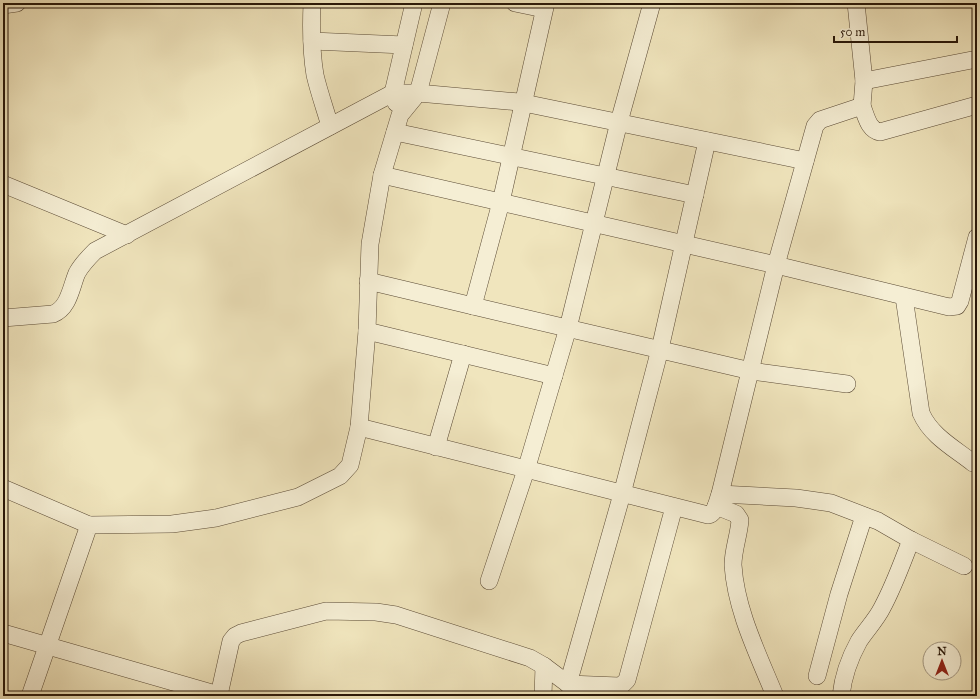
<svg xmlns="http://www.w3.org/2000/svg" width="980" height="699" font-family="'IM FELL Great Primer',serif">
<rect width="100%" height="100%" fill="#f0e5bd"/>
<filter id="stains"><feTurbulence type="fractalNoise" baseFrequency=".005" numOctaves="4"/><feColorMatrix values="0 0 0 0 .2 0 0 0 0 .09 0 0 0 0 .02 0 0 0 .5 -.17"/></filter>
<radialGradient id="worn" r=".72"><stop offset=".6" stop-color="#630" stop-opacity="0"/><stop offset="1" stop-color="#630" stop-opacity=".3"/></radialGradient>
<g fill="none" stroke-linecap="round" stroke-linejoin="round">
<defs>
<g id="street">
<path d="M 312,3 C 311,27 311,51 315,75 C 319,92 325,109 330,126"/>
<polyline points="515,3 544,9"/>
<polyline points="3,5 17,3"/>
<polyline points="312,41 404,45"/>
<polyline points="864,81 977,59"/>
<polyline points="396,103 393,93 414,3"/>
<path d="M 862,106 C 866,115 868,130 880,132 L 977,105"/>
<polyline points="395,132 695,195"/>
<polyline points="382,175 776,265 949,307 957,306 960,301 977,237"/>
<polyline points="3,184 127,235"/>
<polyline points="368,281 473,306 751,371 847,384"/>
<path d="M 904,297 L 921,413 C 931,436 954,448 973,463"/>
<polyline points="473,306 501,202 546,3"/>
<path d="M 3,318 L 53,314 C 69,308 71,287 77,273 C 82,264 88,258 95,251 L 393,93 L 418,93 L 519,102 L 805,161"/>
<polyline points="367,331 554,376"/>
<path d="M 359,427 L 708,515 C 716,514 717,501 720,494 L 776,265 L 815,126 L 820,120 L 862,106 L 864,81 L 856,3"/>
<polyline points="436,447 463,354"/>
<polyline points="3,488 89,525"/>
<polyline points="720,494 796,498 831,503 878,521 911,540 964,566"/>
<path d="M 716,506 L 736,514 L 740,520 C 739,535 733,550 733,565 C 736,611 758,654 775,696"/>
<polyline points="489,581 526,470 568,328 619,122 652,3"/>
<polyline points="3,633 222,696"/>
<polyline points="817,676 839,594 864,516"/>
<polyline points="568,684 622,494 660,349 707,141"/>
<polyline points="219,695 231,641 235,636 241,633 326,611 376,612 396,615 530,658 544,666 568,684 619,686 623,684 627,680 674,507"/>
<polyline points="30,696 89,525 172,524 216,518 298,497 340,476 350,465 359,427 367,331 370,244 382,175 400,115 418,93 442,3"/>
<polyline points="543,696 544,666"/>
<path d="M 841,696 C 843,676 849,659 859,641 C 866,630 876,620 882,608 C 894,586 902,563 911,540"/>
</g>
</defs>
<use href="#street" stroke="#5a4a35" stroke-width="18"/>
<use href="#street" stroke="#f5eed4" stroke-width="17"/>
</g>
<rect width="980" height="699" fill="none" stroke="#f0e5bd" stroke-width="16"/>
<rect x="4" y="4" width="972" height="691" fill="none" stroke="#281708" stroke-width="2"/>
<rect x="8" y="8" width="964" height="683" fill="none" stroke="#281708"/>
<g transform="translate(942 661)"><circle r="19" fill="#f5eed4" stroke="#a39882"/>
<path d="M0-3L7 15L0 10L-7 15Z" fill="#8f2418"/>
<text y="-6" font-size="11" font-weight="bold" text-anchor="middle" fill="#281708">N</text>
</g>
<path d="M834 36v6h123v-6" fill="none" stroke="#281708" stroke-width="2"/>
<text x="840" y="36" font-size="12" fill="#281708" stroke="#f5eed4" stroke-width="3" paint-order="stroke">50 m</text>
<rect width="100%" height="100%" filter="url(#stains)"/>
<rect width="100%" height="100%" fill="url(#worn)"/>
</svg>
